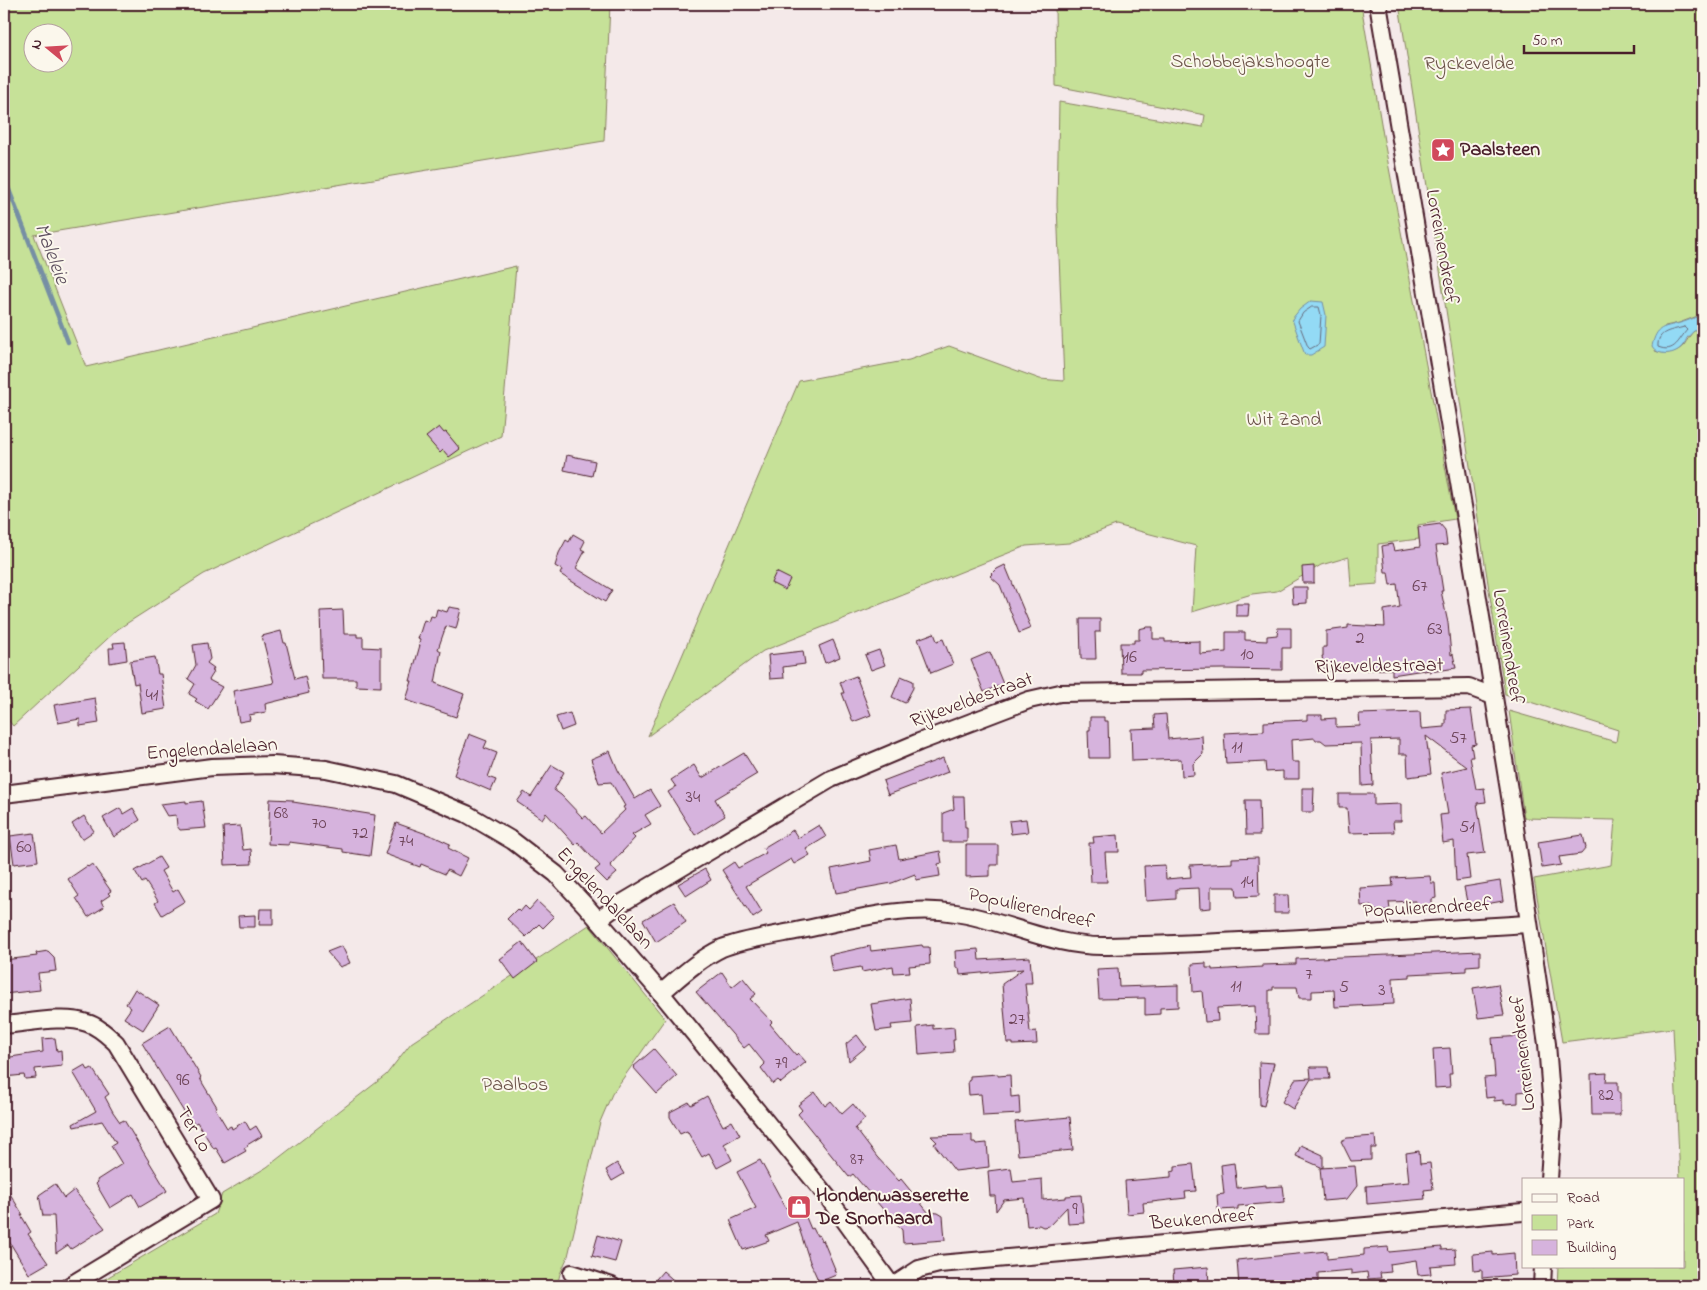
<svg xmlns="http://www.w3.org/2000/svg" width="1707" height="1290" font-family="'Indie Flower',sans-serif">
<rect width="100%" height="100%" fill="#f4e9e9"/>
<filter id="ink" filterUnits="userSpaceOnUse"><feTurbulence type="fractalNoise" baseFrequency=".02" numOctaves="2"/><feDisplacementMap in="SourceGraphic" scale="10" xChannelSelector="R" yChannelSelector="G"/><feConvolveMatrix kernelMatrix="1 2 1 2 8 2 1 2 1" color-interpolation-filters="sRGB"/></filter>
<g filter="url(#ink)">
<g fill="#c6e198" stroke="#888062" fill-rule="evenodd">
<path d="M 4,4 L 610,4 L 604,141 L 34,235 L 86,367 L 516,266 L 501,436 L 204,574 L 118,629 L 13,726 L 4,715 ZM 32,32 L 62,32 L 62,62 L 32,62 Z"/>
<polygon points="1055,4 1361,4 1384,141 1455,519 1418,525 1419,539 1378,544 1378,584 1351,586 1349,557 1321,565 1277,591 1252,594 1192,612 1196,546 1116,525 1069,543 1026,546 763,651 648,736 799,381 909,360 949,346 1040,379 1064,381 1057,205 1059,102 1203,127 1205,115 1056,86"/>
<path d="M 1399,4 L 1703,4 L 1703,314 L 1679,323 L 1665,326 L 1655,351 C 1664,355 1677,353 1684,345 C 1690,336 1692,330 1703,326 L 1703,1286 L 1557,1286 L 1558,1266 L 1683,1266 L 1683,1179 L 1680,1179 L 1673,1028 L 1562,1042 L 1534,879 L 1611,865 L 1615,820 L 1524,818 L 1509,711 L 1616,742 L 1618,730 L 1505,694 Z"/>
<polygon points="589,925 665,1019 612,1094 600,1122 568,1256 560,1274 557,1286 93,1286 215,1214 222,1194 267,1167 386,1075 411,1043"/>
</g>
<g fill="#93daf5" stroke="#768fa4">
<polygon points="1311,301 1323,302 1326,315 1324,347 1311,355 1305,355 1292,319 1300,309"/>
<path d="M 1703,314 L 1703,326 C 1697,328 1691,333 1687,338 C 1686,340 1685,343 1683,345 C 1676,355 1658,357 1652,346 C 1657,325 1663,328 1680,323 C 1688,321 1696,317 1703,314 Z"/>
</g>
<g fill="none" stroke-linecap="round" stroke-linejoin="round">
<g stroke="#676a7c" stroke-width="1">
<polygon points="1312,307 1319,307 1321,315 1319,344 1310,349 1308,347 1298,321 1303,313"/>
<path d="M 1684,327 L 1687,330 C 1679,339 1675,354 1658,347 C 1657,330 1672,331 1684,327 Z"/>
</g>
<polyline stroke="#768fa4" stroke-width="4.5" points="4,177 68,342"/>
</g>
<g fill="#d6b3dd" stroke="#4a1f2b">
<polygon points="439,427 444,433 446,432 460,449 449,457 443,450 440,453 426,437"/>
<polygon points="567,455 595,461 592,476 564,470"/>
<polygon points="1440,524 1445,530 1447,545 1436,546 1443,591 1441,591 1448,623 1451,655 1453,654 1456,668 1430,672 1429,670 1424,671 1424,670 1392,675 1392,669 1366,670 1366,666 1340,666 1340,670 1332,672 1324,669 1322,656 1323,656 1323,647 1326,647 1326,631 1348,628 1348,625 1385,627 1384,610 1400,607 1397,584 1390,585 1388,572 1385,572 1382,546 1392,544 1394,551 1420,547 1418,527"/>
<polygon points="573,534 585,541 581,549 585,551 576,568 612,590 605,602 560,574 562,570 555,566 559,553 566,540 569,542"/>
<polygon points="1005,565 1031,628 1019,633 1000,585 990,576 997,569"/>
<polygon points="1314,566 1314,583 1303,583 1302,567"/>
<polygon points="776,572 790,579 785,590 771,583"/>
<polygon points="1292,587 1307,587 1307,603 1293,604"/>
<polygon points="1236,604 1249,604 1248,616 1236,616"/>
<polygon points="449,607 461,609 456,629 446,626 438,649 441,651 435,683 464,694 456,717 406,700 412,681 410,681 420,645 419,644 420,640 418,639 424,620 429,622 431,616 435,617 437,609 447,612"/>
<polygon points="343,610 344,634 357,634 357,637 363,637 363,647 381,648 381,687 356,686 356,679 322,679 320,611"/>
<polygon points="1080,619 1100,619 1100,632 1095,632 1096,659 1081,659"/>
<polygon points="1147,627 1153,627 1153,639 1165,639 1165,642 1200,641 1200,654 1226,652 1226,632 1245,632 1245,640 1267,641 1267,636 1277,635 1278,628 1291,628 1291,648 1282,648 1282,670 1223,669 1141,670 1141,673 1121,673 1120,643 1134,643 1134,640 1139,640 1139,629"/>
<polygon points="281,631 284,643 286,643 295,679 305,676 309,693 265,704 266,712 249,715 250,720 239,722 233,691 274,683 262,636"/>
<polygon points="934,633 937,641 943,639 953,664 931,673 918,639"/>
<polygon points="833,640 840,657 825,663 819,646"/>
<polygon points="125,642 127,660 110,663 109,648 114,648 113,643"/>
<polygon points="207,643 210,659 207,663 214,668 212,671 214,672 209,680 222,687 208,709 195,701 197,699 189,694 195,684 188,679 196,665 193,645"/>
<polygon points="879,650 885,665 871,670 865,655"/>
<polygon points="803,651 805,664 783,667 784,678 770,679 768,655"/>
<polygon points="990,652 1003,684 984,692 971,660"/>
<polygon points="155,657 158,674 161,674 166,709 142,713 138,683 134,684 130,661"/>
<polygon points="856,676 871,715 853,722 842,693 844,693 840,682"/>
<polygon points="901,676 913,681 913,688 905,703 892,697"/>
<polygon points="95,698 99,723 80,726 80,719 58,723 54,705"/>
<polygon points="1471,709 1476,744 1471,745 1473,757 1470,757 1476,789 1484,788 1486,802 1477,803 1485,853 1467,855 1470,879 1456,881 1454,841 1443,843 1440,815 1448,814 1441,773 1467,767 1426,736 1431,774 1408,777 1407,754 1399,754 1399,739 1371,740 1373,785 1362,786 1361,743 1326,744 1321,740 1315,740 1315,738 1291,740 1292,762 1299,762 1299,779 1283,779 1283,771 1266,772 1265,762 1226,764 1224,733 1264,731 1264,722 1307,720 1307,715 1322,715 1322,719 1336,718 1336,727 1360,726 1359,714 1420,712 1421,729 1444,727 1444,724 1446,724 1446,710"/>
<polygon points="570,713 574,726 561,731 556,717"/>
<polygon points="1166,714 1168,739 1202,736 1203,754 1193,764 1194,775 1182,776 1181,759 1132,761 1131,729 1155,728 1154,715"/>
<polygon points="1090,717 1104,717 1104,721 1108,721 1109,758 1089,758 1088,730 1090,730"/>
<polygon points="469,734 487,741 484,748 497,753 488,777 496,780 491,791 454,775"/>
<polygon points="610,751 618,770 635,799 650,790 660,806 645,815 651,824 632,835 635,838 610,865 617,873 607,882 595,870 600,866 578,842 575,845 546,813 542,819 517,802 524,792 531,797 552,765 564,772 554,790 561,795 583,818 586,816 601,833 625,810 623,807 625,806 611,782 599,783 591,759"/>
<polygon points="744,753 757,774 715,799 725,816 695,835 668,792 676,787 671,780 694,765 702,778"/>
<polygon points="943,758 948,772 888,795 883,781"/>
<polygon points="1302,788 1314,788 1313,812 1302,812"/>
<polygon points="1339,794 1374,794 1374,805 1401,804 1401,821 1393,821 1394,832 1349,833 1347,808 1339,808"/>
<polygon points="953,796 964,796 965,827 967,827 967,842 943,842 943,813 954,809"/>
<polygon points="270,799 293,800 293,802 375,815 370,856 343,852 343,849 289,842 289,845 268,844"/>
<polygon points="1245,800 1259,800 1260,835 1246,835"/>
<polygon points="186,801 186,803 202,801 206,828 180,830 177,826 176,815 167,816 160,804"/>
<polygon points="120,808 123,814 133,808 140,820 114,837 103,818"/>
<polygon points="84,816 94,831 82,839 72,824"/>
<polygon points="1026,819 1028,832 1011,834 1009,821"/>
<polygon points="396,823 435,837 450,844 448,848 468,858 459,876 447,870 445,874 421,864 420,867 385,854"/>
<polygon points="819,825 826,837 806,849 810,855 794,864 791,859 746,886 762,912 753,918 722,870 734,862 738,868 766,853 763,848 793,830 798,838"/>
<polygon points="240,826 243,850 251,849 252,864 225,865 223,827"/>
<polygon points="34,833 38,861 14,864 10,836"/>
<polygon points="1118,835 1119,852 1105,852 1107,882 1091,882 1089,843 1094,843 1093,837"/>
<polygon points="1583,835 1586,848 1581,854 1559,857 1561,865 1542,868 1538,842"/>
<polygon points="896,845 899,859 940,851 942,863 938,864 940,876 916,880 915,874 892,883 836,893 831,869 871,861 869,850"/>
<polygon points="966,845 998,845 998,865 990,865 990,876 966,877"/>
<polygon points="159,857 166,868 161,871 173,892 178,889 185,901 162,915 155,903 158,901 145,881 142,883 135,871"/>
<polygon points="1258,857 1259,896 1237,897 1236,887 1211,887 1211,908 1200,909 1199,888 1176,889 1176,899 1146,901 1144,866 1165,865 1166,879 1191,877 1190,865 1232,863 1232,858"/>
<polygon points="92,864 111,891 108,893 110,895 101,901 104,907 88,917 76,898 79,896 68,879 87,866 88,867"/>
<polygon points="705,869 711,880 686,896 678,884"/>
<polygon points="1430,876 1431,883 1435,883 1436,898 1432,899 1432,909 1417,910 1416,901 1389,902 1390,910 1371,911 1371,905 1361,906 1360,888 1393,886 1392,878"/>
<polygon points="1500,881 1503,901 1468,907 1464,887"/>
<polygon points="1274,895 1288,895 1289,913 1274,913"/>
<polygon points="537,901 554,917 543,928 539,924 526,937 507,919 517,909 520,912 525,906 529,910"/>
<polygon points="674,902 686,922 656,942 643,920"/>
<polygon points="260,909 273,909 273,925 259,925"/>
<polygon points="255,915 255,927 239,927 238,916"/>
<polygon points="522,942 537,962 515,979 500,959"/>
<polygon points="922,945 923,947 929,947 930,964 909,966 910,972 894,973 893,966 862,972 861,967 832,972 829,955 870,946 871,951"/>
<polygon points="342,946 350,963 340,967 327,952"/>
<polygon points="978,949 979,960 1030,957 1032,983 1025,983 1030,1032 1036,1031 1037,1044 1013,1045 1013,1043 1007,1043 1002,984 1023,969 960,975 959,968 956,968 955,951"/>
<polygon points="48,951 54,957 56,971 38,973 40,990 4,994 4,960 37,956 36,953"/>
<polygon points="1480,951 1480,965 1466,966 1466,971 1410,974 1410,977 1393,978 1394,1004 1335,1007 1334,990 1312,991 1312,998 1299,998 1297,987 1273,987 1273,990 1269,990 1269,1034 1256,1034 1255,1006 1217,1008 1218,1021 1205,1022 1202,991 1193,992 1192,964 1206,963 1206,968 1212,968 1212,970 1262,967 1262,965 1296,964 1296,959"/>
<polygon points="1118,968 1119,987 1178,985 1178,1007 1160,1008 1160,1014 1145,1015 1145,998 1099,999 1097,969"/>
<polygon points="722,972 732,987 743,978 756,994 750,999 772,1022 770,1024 796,1055 798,1053 806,1062 781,1083 778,1080 773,1084 761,1068 765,1064 749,1044 744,1048 696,992"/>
<polygon points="1498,984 1504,1015 1478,1018 1473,988"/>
<polygon points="135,989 159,1005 143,1030 124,1018 131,1008 126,1004"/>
<polygon points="910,998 912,1023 891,1025 892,1029 876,1031 871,1004"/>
<polygon points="933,1025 933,1029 954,1027 955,1040 953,1040 954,1052 919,1055 917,1027"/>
<polygon points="170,1026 201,1077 200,1078 203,1084 217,1107 215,1108 227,1128 231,1126 232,1129 245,1121 250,1130 256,1126 262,1136 247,1145 248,1146 244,1148 246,1151 225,1163 216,1148 214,1149 197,1122 194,1124 193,1121 190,1122 142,1043"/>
<polygon points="857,1035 866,1047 849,1061 846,1044"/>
<polygon points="1522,1036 1525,1077 1529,1077 1530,1091 1518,1092 1518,1103 1504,1104 1504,1100 1494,1101 1494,1097 1486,1098 1484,1078 1495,1077 1492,1038"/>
<polygon points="55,1038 57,1051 61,1050 62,1066 35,1069 36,1078 25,1079 24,1075 4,1077 4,1058 43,1052 42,1039"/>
<polygon points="1450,1048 1452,1074 1449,1074 1450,1087 1435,1088 1433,1049"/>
<polygon points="654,1049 677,1076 657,1094 633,1067"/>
<polygon points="1259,1062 1274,1063 1264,1106 1260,1105"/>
<polygon points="85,1065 88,1070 92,1068 109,1094 105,1097 113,1112 120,1122 124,1120 167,1191 140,1207 133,1194 110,1208 96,1184 98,1182 97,1180 122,1164 111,1146 116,1143 102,1121 74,1127 73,1124 96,1111 73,1072"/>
<polygon points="1310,1067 1328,1067 1330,1079 1311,1079 1293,1109 1282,1102 1295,1079 1311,1078"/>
<polygon points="1607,1073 1606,1082 1618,1082 1618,1092 1620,1092 1620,1115 1592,1115 1591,1074"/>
<polygon points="998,1074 998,1076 1010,1075 1011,1097 1019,1096 1020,1114 983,1116 981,1094 969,1095 968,1081 970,1080 970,1076"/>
<polygon points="815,1092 825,1106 831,1101 842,1114 853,1104 865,1119 855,1128 877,1157 899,1181 901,1179 928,1212 938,1213 943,1216 945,1240 903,1243 902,1230 888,1213 887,1214 853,1174 849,1177 798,1114 802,1110 798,1105"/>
<polygon points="707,1096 723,1126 732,1121 740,1135 724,1144 732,1160 717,1168 709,1153 702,1157 687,1131 680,1134 670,1117 670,1112 689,1102 691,1105"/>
<polygon points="1070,1117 1073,1150 1018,1155 1015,1122"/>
<polygon points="972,1135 972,1142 975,1142 976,1144 987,1143 989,1167 955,1171 934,1144 937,1142 931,1136"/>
<polygon points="1375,1136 1376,1148 1371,1148 1371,1160 1351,1161 1341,1141 1347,1138"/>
<polygon points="1301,1145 1323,1155 1323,1168 1296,1156"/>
<polygon points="1419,1151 1420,1164 1430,1163 1433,1189 1424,1190 1425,1199 1367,1204 1366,1186 1409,1182 1406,1153"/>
<polygon points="760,1160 786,1208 799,1201 811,1229 813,1228 817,1236 819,1235 822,1241 823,1240 835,1269 834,1269 836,1275 819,1282 810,1262 797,1222 766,1235 769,1241 743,1250 730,1220 756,1208 737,1172"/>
<polygon points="617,1163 624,1174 612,1181 606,1170"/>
<polygon points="1234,1163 1237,1188 1266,1185 1266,1187 1283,1186 1285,1202 1238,1206 1238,1209 1218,1210 1217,1195 1224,1194 1221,1165"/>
<polygon points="1193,1164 1196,1191 1185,1192 1186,1198 1143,1203 1144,1212 1127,1214 1125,1181 1171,1177 1171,1172 1175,1171 1175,1166"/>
<polygon points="1355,1166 1357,1186 1347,1199 1323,1201 1320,1168"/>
<polygon points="1011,1168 1013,1182 1042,1179 1043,1200 1066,1198 1066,1196 1081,1195 1084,1223 1068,1224 1067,1207 1049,1226 1043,1227 1039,1225 1027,1226 1024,1198 1004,1200 996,1211 995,1196 990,1196 988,1171"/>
<polygon points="4,1184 23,1215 21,1215 31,1232 28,1234 48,1263 29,1274 4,1233"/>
<polygon points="55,1184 64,1198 74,1190 105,1228 71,1249 68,1245 56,1253 54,1216 43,1216 39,1195"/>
<polygon points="598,1235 621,1242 615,1262 592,1256"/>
<polygon points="1388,1247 1389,1252 1442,1247 1442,1250 1455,1249 1456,1264 1430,1266 1431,1274 1418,1275 1416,1260 1390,1264 1391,1272 1380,1273 1381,1278 1368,1279 1367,1272 1351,1274 1351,1270 1318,1273 1318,1282 1310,1283 1311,1285 1255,1283 1255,1286 1239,1286 1237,1260 1327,1251 1327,1259 1364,1255 1364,1249"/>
<polygon points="1493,1252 1493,1255 1514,1253 1515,1275 1482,1278 1482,1270 1474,1271 1473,1254"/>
<polygon points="1208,1267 1209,1286 1174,1286 1173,1270"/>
<polygon points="663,1271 680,1286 650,1286"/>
</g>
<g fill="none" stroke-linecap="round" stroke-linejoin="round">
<defs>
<g id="street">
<polyline points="1378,4 1465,518 1514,821 1547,1044 1553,1121 1549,1179"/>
<polyline points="4,794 212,767 273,765 326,769 396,784 467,814 513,841 556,874 586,906 661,993 829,1199 892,1286"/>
<polyline points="598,920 617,906 831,779 919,742 1029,700 1060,693 1469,687 1493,696"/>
<path d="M 661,993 C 681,976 699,959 722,948 C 742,940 775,935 796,931 C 848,921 903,904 956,913 C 1007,921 1055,948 1108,946 C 1248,943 1389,932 1529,924"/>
<path d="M 4,1025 C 28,1023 64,1015 87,1023 C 98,1026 107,1035 116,1043 L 211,1200 L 69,1286"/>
<polyline points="572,1273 612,1286"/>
<polyline points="893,1286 919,1269 939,1264 1523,1212"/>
<polyline points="1542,1286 1543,1266"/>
</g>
</defs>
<use href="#street" stroke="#4a1f2b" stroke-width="20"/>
<use href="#street" stroke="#fbf7ec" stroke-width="16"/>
</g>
</g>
<defs>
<symbol id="sight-square" viewBox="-11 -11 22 22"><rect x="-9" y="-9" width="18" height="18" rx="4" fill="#d1495b" stroke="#fbf7ec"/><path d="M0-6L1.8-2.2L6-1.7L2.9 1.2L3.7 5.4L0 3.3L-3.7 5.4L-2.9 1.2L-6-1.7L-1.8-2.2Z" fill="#fff"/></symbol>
<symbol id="shop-square" viewBox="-11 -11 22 22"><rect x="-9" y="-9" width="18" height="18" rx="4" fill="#d1495b" stroke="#fbf7ec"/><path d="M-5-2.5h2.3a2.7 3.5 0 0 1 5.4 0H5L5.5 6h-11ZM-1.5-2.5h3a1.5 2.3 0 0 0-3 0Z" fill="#fff"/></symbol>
</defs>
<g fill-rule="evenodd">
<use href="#sight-square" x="1429" y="136" width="28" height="28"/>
<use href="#shop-square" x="785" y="1193" width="28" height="28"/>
</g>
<g text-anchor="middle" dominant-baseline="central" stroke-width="4" stroke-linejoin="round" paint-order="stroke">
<g font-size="18" fill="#6d4458">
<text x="1420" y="587">67</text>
<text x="1435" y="630">63</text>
<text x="1360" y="639">2</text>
<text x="1247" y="655">10</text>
<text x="1130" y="658">16</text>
<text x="152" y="696">41</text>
<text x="1458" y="739">57</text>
<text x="1237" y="748">11</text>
<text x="693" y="798">34</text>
<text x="281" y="814">68</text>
<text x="319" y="824">70</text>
<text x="1467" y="828">51</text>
<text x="360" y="834">72</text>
<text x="406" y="842">74</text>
<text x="24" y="848">60</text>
<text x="1247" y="883">14</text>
<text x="1309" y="975">7</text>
<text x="1236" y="987">11</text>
<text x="1344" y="988">5</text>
<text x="1382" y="991">3</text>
<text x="1017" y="1020">27</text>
<text x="781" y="1064">79</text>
<text x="183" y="1081">96</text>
<text x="1606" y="1096">82</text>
<text x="857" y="1160">87</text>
<text x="1075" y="1210">9</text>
</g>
<g font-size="20" fill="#695046" stroke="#fbf7ec">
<text x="1250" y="62">Schobbejakshoogte</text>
<text x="1469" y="64">Ryckevelde</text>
<text x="1284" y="420">Wit Zand</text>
<text x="515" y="1085">Paalbos</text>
</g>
<g font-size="20" font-weight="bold" fill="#4a1f2b" stroke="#fbf7ec" text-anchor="start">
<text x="1460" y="150">Paalsteen</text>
<text x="816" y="1196">Hondenwasserette<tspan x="816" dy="23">De Snorhaard</tspan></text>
</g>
<g font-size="20" fill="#4a1f2b" stroke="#fbf7ec">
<text transform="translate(1441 247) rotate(80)">Lorreinendreef</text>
<text transform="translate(1507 647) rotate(81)">Lorreinendreef</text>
<text transform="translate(1379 667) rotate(-1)">Rijkeveldestraat</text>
<text transform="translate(972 701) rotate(-20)">Rijkeveldestraat</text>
<text transform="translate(212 750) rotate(-4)">Engelendalelaan</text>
<text transform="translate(604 899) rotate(47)">Engelendalelaan</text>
<text transform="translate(1031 909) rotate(13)">Populierendreef</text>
<text transform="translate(1427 909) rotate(-3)">Populierendreef</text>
<text transform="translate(1524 1053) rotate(-96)">Lorreinendreef</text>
<text transform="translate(193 1130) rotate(59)">Ter Lo</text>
<text transform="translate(1203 1220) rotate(-5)">Beukendreef</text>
</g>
<g font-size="21" font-style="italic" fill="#5c4e5e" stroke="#fbf7ec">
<text transform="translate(51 254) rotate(69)">Maleleie</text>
</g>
</g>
<rect width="1707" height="1290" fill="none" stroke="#fbf7ec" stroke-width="20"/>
<rect x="10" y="10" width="1687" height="1270" fill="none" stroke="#4a1f2b" stroke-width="2" filter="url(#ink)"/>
<rect x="1522" y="1178" width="162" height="90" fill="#fbf7ec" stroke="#b4a19f"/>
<rect x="1532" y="1194" width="25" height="8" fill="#fbf7ec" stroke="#b4a19f"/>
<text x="1567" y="1202" font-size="15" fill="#4a1f2b">Road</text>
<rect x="1532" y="1215" width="25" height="15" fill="#c6e198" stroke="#b4a19f"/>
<text x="1567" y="1228" font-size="15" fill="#4a1f2b">Park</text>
<rect x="1532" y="1240" width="25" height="15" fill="#d6b3dd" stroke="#b4a19f"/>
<text x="1567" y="1252" font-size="15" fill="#4a1f2b">Building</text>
<g transform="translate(48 48) rotate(288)"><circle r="24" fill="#fbf7ec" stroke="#b4a19f"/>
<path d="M0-4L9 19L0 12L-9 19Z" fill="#d1495b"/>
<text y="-8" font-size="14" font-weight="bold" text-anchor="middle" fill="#4a1f2b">N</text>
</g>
<path d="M1524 45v8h110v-8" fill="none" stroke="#4a1f2b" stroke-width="2.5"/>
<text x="1532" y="45" font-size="15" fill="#4a1f2b" stroke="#fbf7ec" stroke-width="4" paint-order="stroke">50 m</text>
</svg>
